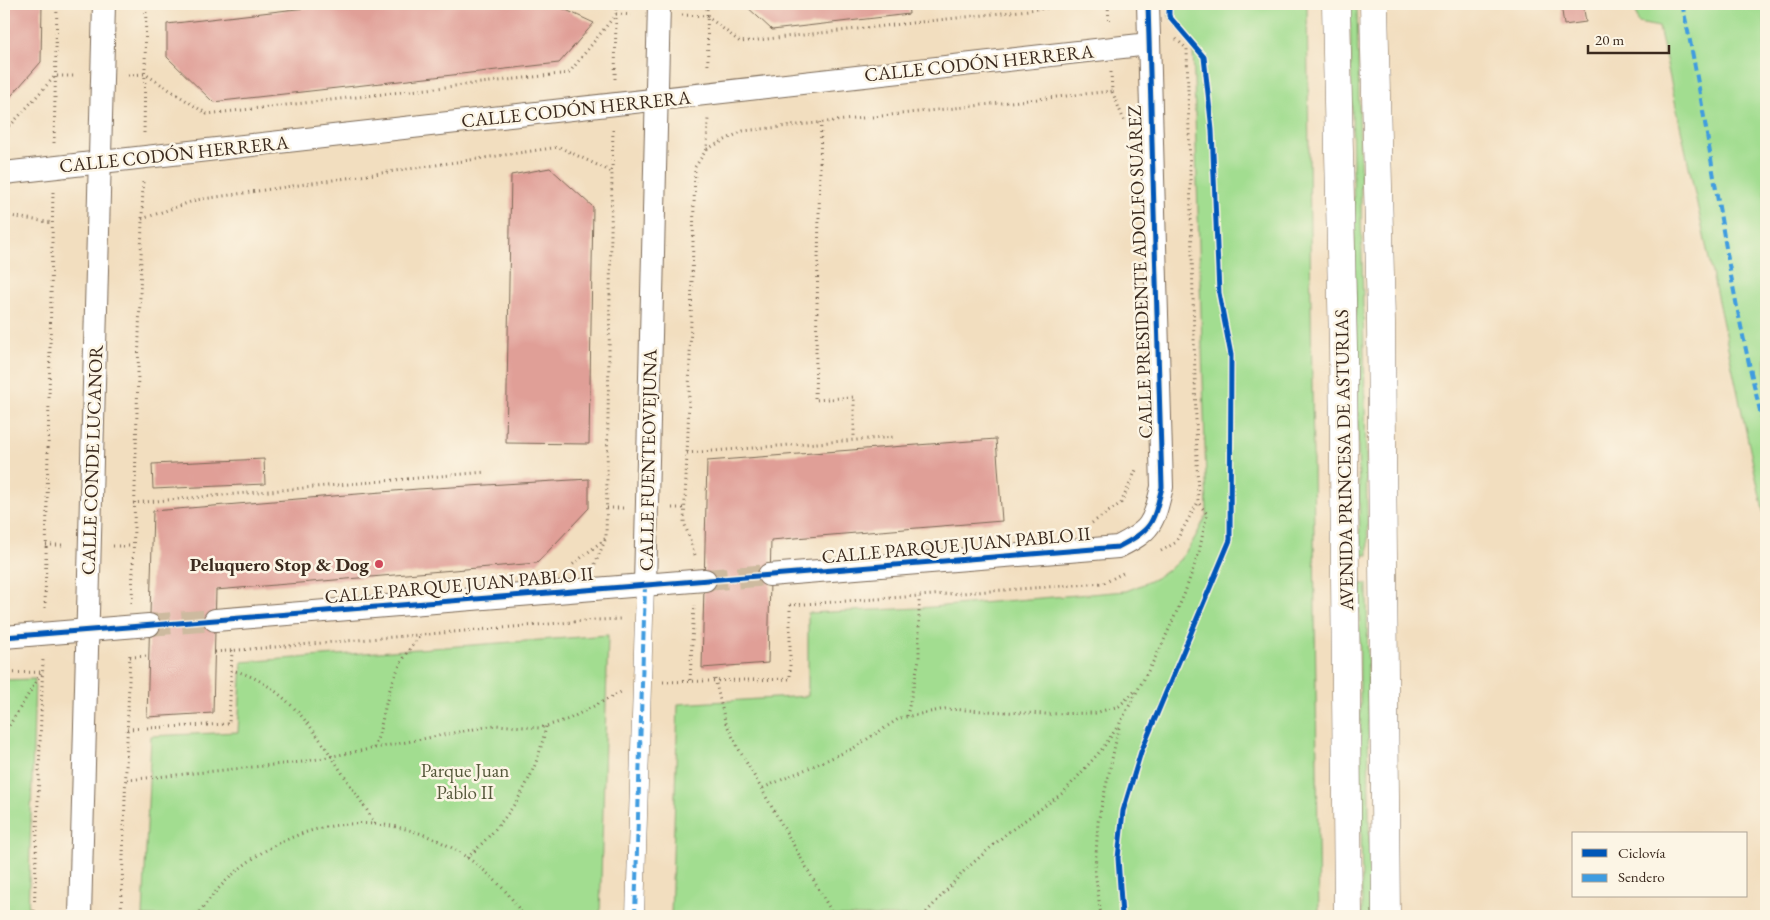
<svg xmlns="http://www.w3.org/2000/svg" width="1770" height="920" font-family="'EB Garamond',serif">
<rect width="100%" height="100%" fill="#fcf5e5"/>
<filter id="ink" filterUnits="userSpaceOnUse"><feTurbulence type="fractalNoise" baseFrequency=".02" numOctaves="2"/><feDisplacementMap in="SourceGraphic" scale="10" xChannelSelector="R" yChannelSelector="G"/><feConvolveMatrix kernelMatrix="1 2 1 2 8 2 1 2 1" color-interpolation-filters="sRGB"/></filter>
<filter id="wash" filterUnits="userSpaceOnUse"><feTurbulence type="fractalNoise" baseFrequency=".0096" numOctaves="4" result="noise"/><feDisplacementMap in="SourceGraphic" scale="20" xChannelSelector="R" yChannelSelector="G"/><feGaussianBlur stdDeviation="1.12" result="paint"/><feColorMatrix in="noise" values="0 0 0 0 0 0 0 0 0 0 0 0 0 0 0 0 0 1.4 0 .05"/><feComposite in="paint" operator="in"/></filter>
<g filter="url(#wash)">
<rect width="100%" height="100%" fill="#f2debf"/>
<g fill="#a2dd90" stroke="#6e8457">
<path d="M 1169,4 L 1307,4 L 1319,916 L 671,916 L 678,704 L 808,696 L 808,613 L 919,608 L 1126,591 C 1174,573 1185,560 1207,514 L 1193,46 L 1169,16 Z"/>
<polygon points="1350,4 1357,4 1368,555 1360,555"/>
<polygon points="1635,4 1765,4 1766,524 1659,27 1638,23"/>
<polygon points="1359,584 1367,584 1370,916 1362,916"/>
<polygon points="608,635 600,916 143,916 151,736 238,732 242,662"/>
<polygon points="35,679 28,916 4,916 4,680"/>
</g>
<g id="blocks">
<g fill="#e09f97">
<polygon points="4,4 42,4 41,62 4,104"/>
<polygon points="340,4 553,4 594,23 559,63 213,102 167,57 167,24"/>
<polygon points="744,4 908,4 909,14 772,30"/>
<polygon points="1561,4 1583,4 1586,22 1564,25"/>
<polygon points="550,168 593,207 589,444 506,443 511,175"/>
<polygon points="996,439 1002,521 771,540 768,663 702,668 707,461"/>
<polygon points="264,459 265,484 153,489 152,464"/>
<polygon points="589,479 589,508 537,563 216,590 213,713 147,717 153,511 418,489"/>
</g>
</g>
</g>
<g filter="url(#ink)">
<use href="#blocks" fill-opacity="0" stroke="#7b6956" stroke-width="1"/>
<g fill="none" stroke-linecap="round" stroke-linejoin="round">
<g stroke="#cdba9f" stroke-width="22" stroke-dasharray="22 11" stroke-linecap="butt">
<polyline points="705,580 769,575"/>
<polyline points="149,625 215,620"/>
</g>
<defs>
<polyline id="pedestrian" points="635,916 645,585"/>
<g id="minor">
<polyline points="4,173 1149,44"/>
<path d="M 769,575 L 1118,547 C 1152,530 1153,524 1162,487 L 1148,4"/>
<polyline points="645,585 659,4"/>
<polyline points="215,620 705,580"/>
<polyline points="4,637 149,625"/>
<polyline points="80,916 104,4"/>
</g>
<g id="secondary">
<polyline points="1336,4 1343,348 1348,916"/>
<polyline points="1374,4 1381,322 1386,916"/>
</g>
</defs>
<use href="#pedestrian" stroke="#7b6956" stroke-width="19"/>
<use href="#minor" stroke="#7b6956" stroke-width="24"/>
<use href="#secondary" stroke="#7b6956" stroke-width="29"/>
<g stroke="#7b6956" stroke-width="3" stroke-dasharray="1 4" stroke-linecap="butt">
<polyline points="616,4 616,14 634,15"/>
<polyline points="707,4 708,69"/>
<polyline points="1108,4 1109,23"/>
<polyline points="682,15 707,16 740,42 1083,4"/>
<polyline points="1111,72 1112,91 1125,123"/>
<polyline points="128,75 145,74 207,114 569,73 616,14"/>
<polyline points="615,79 616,15"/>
<polyline points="821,122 815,400 854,397 854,439"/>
<polyline points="4,126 11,125 55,76 77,76"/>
<polyline points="144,133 146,4"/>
<polyline points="54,143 57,4"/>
<polyline points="707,149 743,131 1112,91"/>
<polyline points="612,171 613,130"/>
<polyline points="4,215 53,223"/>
<polyline points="142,219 196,200 559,147 612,172 606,538 571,566"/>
<polyline points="687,453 895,437"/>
<polyline points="133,503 486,472"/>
<polyline points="607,508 624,508"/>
<polyline points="672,508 684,508"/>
<polyline points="1092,523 1121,503 1136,470"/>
<polyline points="46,545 65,545"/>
<polyline points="113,546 133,546"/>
<polyline points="1161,551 1175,543 1198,502 1187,49 1174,37"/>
<polyline points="695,555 684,522 688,431 695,167 707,149 708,117"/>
<polyline points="595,564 606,538"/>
<polyline points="132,603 143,182"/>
<polyline points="790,605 1104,583 1123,573"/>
<polyline points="45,608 53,192"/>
<polyline points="215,652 596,620 621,619 621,621"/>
<polyline points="130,657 148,656"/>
<path d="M 231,670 C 286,682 320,738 348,782 C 357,796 367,809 375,824"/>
<polyline points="4,673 42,672"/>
<polyline points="715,679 725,721 737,746 834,916"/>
<polyline points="690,680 694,605"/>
<polyline points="663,682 790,679 790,604"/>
<polyline points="907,716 919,659 919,597"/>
<polyline points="127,729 229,724 232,650"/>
<polyline points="4,734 42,672"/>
<path d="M 374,748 C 383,726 384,703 393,681 C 399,664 409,649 420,635"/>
<polyline points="127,780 302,762 495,725 540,728 569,719 621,692"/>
<polyline points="763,788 852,749 900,718 945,709 1046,714 1095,713 1119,706 1135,691"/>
<path d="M 467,858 C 508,820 535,783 546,726"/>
<polyline points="34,916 43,659"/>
<polyline points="121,916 130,652"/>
<path d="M 197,916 C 259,823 379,792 472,861 C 492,876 511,894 523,916"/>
<polyline points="923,916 965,870 1006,834 1064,792 1103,748 1118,726"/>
<polyline points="1101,916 1095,871 1098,822 1120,723 1161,647 1184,595 1199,552 1207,514 1198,502"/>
</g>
<use href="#pedestrian" stroke="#fff" stroke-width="18"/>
<use href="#minor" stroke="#fff" stroke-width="22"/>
<use href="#secondary" stroke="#fff" stroke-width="28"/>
<g stroke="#3f9ce0" stroke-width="4" stroke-dasharray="8 4" stroke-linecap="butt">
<path d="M 1682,4 C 1700,83 1711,163 1725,242 C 1736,307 1750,371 1766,435"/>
<polyline points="635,916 645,585"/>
</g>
<defs>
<g id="cycleway">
<path d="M 4,637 L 1118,547 C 1152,530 1153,524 1162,487 L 1148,4"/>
<polyline points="1122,916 1118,858 1123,811 1141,752 1230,540 1231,355 1219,293 1212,130 1204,57 1169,16 1169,4"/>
</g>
</defs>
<use href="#cycleway" stroke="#fcf5e5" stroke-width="8"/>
<use href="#cycleway" stroke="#0057b8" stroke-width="5"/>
</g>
</g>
<circle fill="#d1495b" stroke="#fcf5e5" stroke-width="2" cx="379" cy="564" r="5"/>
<g text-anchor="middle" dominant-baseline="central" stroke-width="5" stroke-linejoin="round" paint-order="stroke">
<g font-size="19" fill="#3b2a1e" stroke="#fcf5e5">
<text transform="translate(979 63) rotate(-6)">CALLE CODÓN HERRERA</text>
<text transform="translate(576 109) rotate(-6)">CALLE CODÓN HERRERA</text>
<text transform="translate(174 154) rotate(-6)">CALLE CODÓN HERRERA</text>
<text transform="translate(1140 272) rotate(-92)">CALLE PRESIDENTE ADOLFO SUÁREZ</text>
<text transform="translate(92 460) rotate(-88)">CALLE CONDE LUCANOR</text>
<text transform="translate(648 460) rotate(-89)">CALLE FUENTEOVEJUNA</text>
<text transform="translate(1344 460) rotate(-91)">AVENIDA PRINCESA DE ASTURIAS</text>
<text transform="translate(956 545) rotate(-5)">CALLE PARQUE JUAN PABLO II</text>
<text transform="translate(459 585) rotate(-5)">CALLE PARQUE JUAN PABLO II</text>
</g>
<g font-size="19" font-weight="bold" fill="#3b2a1e" stroke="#fcf5e5" text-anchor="end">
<text x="369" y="564">Peluquero Stop &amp; Dog</text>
</g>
<g font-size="19" fill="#55573a" stroke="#fcf5e5">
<text x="465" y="770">Parque Juan<tspan x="465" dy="22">Pablo II</tspan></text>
</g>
</g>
<rect width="1770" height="920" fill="none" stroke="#fcf5e5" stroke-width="20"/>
<rect x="1572" y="832" width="175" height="65" fill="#fcf5e5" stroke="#afa495"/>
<rect x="1582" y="849" width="25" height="8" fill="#0057b8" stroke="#afa495"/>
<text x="1618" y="858" font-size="15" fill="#3b2a1e">Ciclovía</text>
<rect x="1582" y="874" width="25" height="8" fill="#3f9ce0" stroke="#afa495"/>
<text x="1618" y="882" font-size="15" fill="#3b2a1e">Sendero</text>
<path d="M1588 45v8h81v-8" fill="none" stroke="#3b2a1e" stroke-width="2.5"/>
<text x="1595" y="45" font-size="15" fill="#3b2a1e" stroke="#fcf5e5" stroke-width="4" paint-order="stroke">20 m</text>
</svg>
